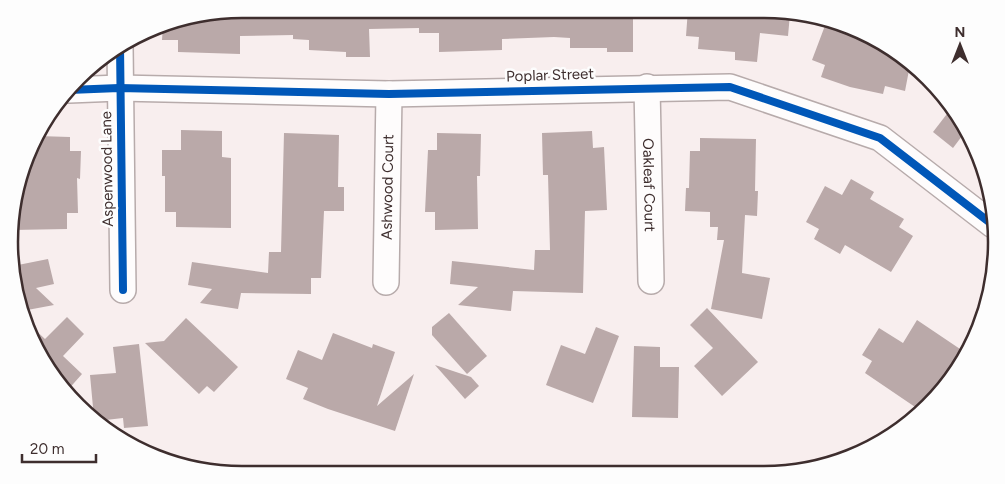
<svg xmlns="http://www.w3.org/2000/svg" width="1005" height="484" font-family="Figtree,sans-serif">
<rect width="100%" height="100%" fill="#f8eeee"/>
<g fill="#baa9a9">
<polygon points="242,9 633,9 633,52 607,52 607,48 570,48 570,38 554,37 502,39 502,50 439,52 439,33 419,33 419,28 369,29 370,57 346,57 346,52 309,50 309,40 293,39 293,35 240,36 240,54 178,52 178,40 162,40 163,24 167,21"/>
<polygon points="688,9 763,9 790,14 788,36 760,33 757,62 735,60 735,52 698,49 699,37 686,36"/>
<polygon points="826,23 853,27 910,65 905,91 885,86 883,94 850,87 821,77 825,65 812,60"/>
<polygon points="950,110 965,132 953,148 933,132"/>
<polygon points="181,130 222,131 222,157 231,158 231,228 176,227 176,212 165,212 165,176 162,176 162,150 181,150"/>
<polygon points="592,131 593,148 604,147 607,210 585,211 583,293 513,291 511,311 458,305 478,287 450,284 452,261 534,270 535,250 550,250 548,175 543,175 542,133"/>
<polygon points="284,133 339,135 338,187 344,187 344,211 324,211 321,278 311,278 311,294 241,293 238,309 200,303 212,289 188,285 192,262 268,273 269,252 281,252"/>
<polygon points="437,133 481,134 480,176 477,176 478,229 435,230 435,212 425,212 428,150 437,150"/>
<polygon points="38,136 70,137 70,151 81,151 80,179 77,178 78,213 67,213 67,229 12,230 13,196"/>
<polygon points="700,138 756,139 755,191 758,191 757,216 745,215 742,273 770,278 762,319 711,309 724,240 717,240 718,227 710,227 710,212 685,211 686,188 689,188 690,151 700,151"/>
<polygon points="851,179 874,192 870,199 904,219 899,227 913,236 891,272 845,245 840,254 814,239 819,229 806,222 825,186 842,195"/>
<polygon points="48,259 54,284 36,288 54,305 22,311 11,272 11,264 13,266"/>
<polygon points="707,308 758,362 722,396 694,366 713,348 690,325"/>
<polygon points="449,313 487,356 467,374 432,335 432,327"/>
<polygon points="67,317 84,334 63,356 82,374 66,392 33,345 27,327 30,325 45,339"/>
<polygon points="186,318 238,367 214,392 207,386 199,394 145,343 164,341"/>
<polygon points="917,320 966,353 948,384 921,411 865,373 872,361 862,355 879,328 903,343"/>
<polygon points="596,327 619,336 593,403 546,385 561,345 585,354"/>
<polygon points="333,333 372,348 373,344 395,352 377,406 414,374 395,431 328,409 303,399 308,388 286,379 298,350 322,360"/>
<polygon points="139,344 148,426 124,428 123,418 97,421 94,418 90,375 116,373 113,347"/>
<polygon points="634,346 660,347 660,367 679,367 678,418 632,417"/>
<polygon points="435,365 471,377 479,386 465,399"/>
</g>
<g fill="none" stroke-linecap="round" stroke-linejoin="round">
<defs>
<g id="street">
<polyline points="120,46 123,290"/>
<path id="s1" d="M 647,87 L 651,281"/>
<polyline points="69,90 119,88 389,94 730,87 880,138 993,225"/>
<path id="s2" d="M 386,282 L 389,94"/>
</g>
</defs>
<use href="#street" stroke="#b7abab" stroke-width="28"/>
<use href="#street" stroke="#fefcfc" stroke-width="25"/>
<defs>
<g id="cycleway">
<polyline points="120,46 123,290"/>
<polyline points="69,90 119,88 389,94 730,87 880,138 993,225"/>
</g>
</defs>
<use href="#cycleway" stroke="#fdfdfd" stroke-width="11"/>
<use href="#cycleway" stroke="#0057b8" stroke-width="8"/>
</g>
<g text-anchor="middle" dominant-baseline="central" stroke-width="5" stroke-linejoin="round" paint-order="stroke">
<g font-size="15" fill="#3e2e2e" stroke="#fdfdfd">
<text transform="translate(550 75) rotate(-2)">Poplar Street</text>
<text transform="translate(107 169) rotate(-91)">Aspenwood Lane</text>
<text stroke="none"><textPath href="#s1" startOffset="98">Oakleaf Court</textPath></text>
<text stroke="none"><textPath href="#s2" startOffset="95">Ashwood Court</textPath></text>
</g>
</g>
<path d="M0 0H1005V484H0ZM242 18H764A224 224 0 0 1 988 242V242A224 224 0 0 1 764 466H242A224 224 0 0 1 18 242V242A224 224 0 0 1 242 18Z" fill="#fdfdfd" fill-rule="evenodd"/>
<path fill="none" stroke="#3e2e2e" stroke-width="2.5" d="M242 18H764A224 224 0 0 1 988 242V242A224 224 0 0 1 764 466H242A224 224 0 0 1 18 242V242A224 224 0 0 1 242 18Z"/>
<g transform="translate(960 45)" stroke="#fdfdfd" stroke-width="4" paint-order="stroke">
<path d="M0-4L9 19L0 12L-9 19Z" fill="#3e2e2e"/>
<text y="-8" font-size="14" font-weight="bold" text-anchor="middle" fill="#3e2e2e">N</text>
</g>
<path d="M22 454v8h74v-8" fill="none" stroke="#3e2e2e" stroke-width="2.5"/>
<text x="30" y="454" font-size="15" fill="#3e2e2e" stroke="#fdfdfd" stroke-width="4" paint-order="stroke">20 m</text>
</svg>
